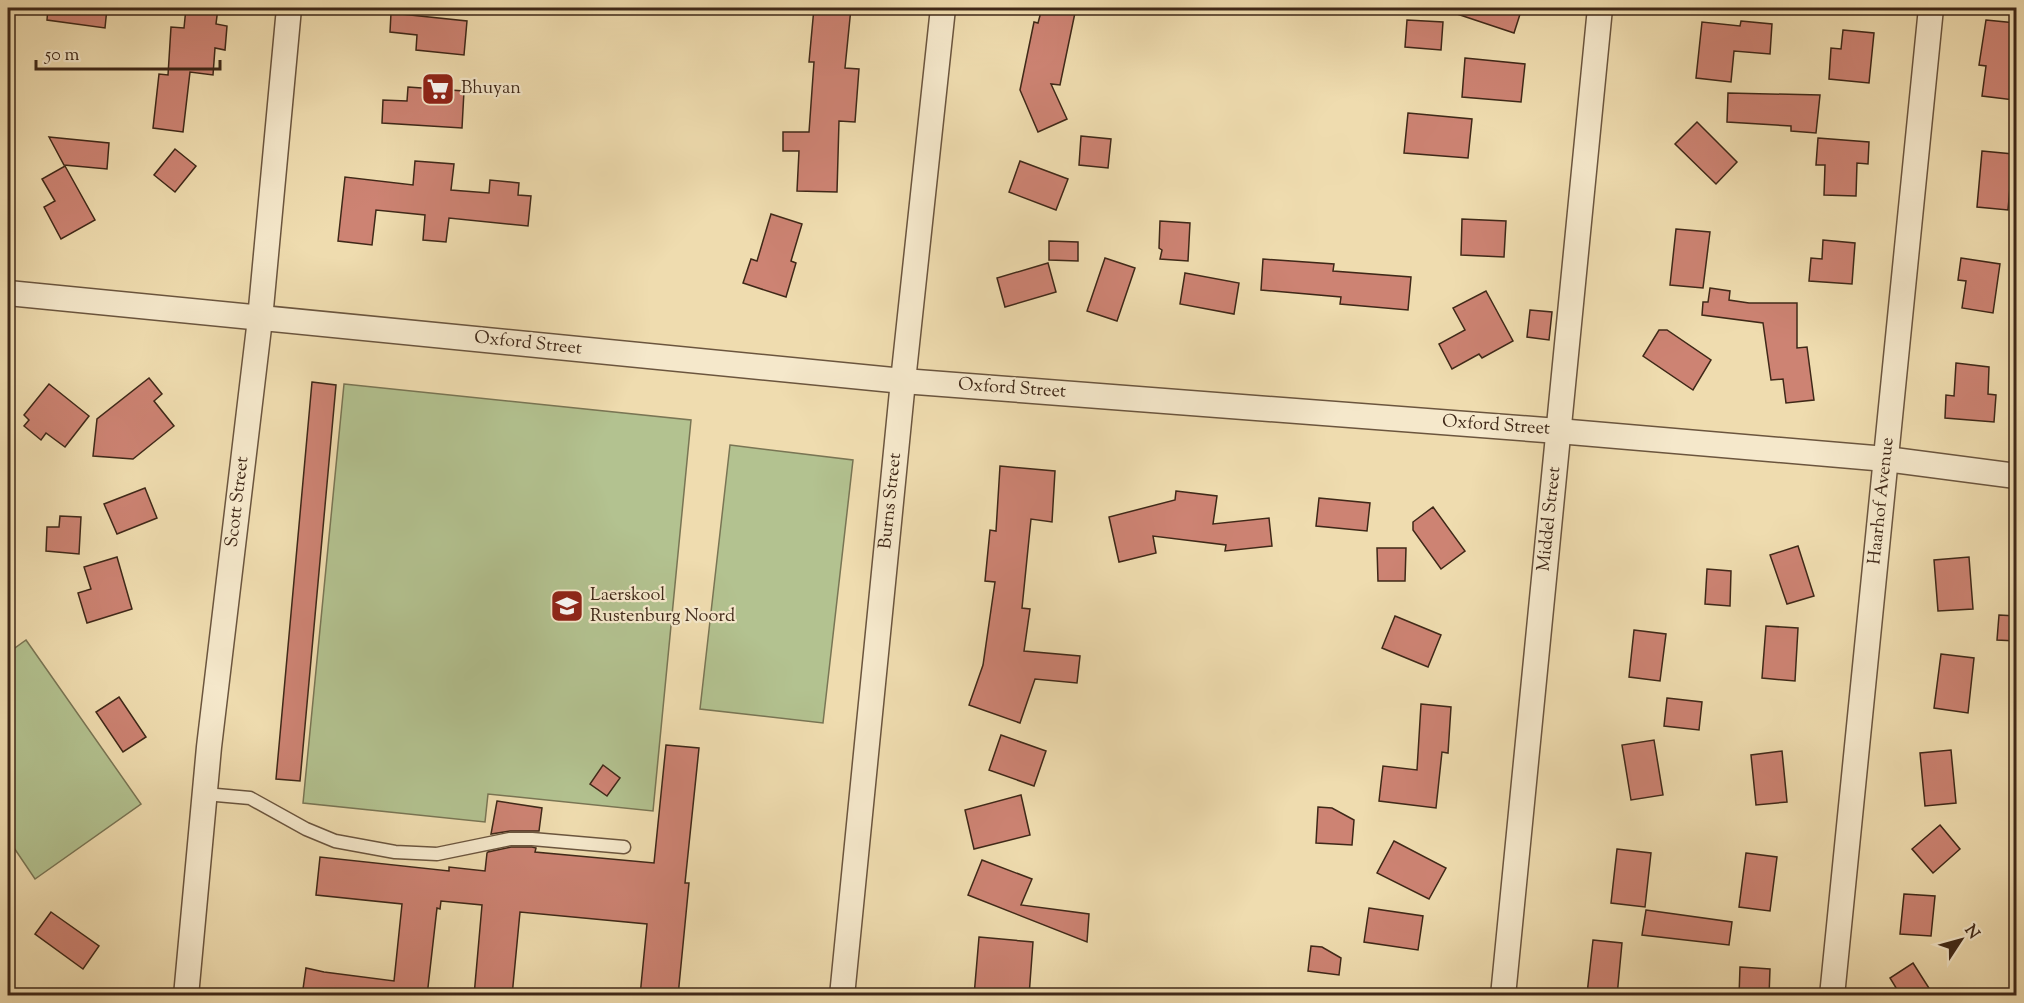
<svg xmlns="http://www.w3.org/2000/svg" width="2024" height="1003" font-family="'Sorts Mill Goudy',serif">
<rect width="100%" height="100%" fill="#efdcaf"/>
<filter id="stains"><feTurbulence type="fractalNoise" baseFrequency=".00333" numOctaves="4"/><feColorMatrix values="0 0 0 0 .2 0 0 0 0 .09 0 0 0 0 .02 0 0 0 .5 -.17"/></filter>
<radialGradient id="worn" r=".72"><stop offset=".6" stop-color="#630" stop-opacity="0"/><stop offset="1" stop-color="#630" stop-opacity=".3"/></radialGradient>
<g fill="#b3c290" stroke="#797554" stroke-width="1.5">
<polygon points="344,384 691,420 653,811 488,794 485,822 303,803"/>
<polygon points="730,445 853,460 823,723 700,709"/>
<polygon points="26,640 141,804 35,879 8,839 8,653"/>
</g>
<g fill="#cd8373" stroke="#3f2818" stroke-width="1.5">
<polygon points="48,8 107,8 105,28 47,20"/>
<polygon points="186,8 218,8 216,24 227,26 225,50 215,48 213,75 190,72 183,132 153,128 159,74 168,75 171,27 184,28"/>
<polygon points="814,8 851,8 845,68 859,69 855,122 839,121 837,192 797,191 799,151 783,151 783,132 809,132 814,62 809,62"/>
<polygon points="1042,8 1076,8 1060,85 1051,84 1067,119 1038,132 1020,90 1034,22 1038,23"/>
<polygon points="1449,8 1522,8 1514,33 1448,11"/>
<polygon points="391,13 467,21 464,55 416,50 417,35 390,32"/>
<polygon points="1407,20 1443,22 1441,50 1405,47"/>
<polygon points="1986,20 2016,23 2016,80 2014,100 1982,96 1986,66 1979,65"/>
<polygon points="1741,21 1772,24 1770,54 1734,51 1731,82 1696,78 1702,22 1740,26"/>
<polygon points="1843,30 1874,33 1869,83 1829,79 1831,48 1841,49"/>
<polygon points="1465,58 1525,64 1521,102 1462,97"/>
<polygon points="408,87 464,91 462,128 382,123 383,100 407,101"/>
<polygon points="1728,93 1820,95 1816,133 1791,131 1791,126 1727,122"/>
<polygon points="1408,113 1472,119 1468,158 1404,153"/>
<polygon points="1697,122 1737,162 1716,184 1675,144"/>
<polygon points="1081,136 1111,139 1108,168 1079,165"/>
<polygon points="49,137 109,143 107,169 64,165"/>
<polygon points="1818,138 1869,142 1868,164 1857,163 1856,196 1824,195 1825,165 1816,165"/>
<polygon points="175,149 196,166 175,192 154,175"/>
<polygon points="1982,151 2013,154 2008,210 1977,207"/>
<polygon points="415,161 454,164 451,190 489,193 490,180 519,183 518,195 531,196 528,226 449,218 446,242 423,240 425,215 376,210 372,245 338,241 345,177 413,185"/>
<polygon points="1020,161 1068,179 1056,210 1009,192"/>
<polygon points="65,166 95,220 61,239 44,207 55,201 42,179"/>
<polygon points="771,214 802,224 791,261 796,263 786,297 743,283 751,259 757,261"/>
<polygon points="1462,219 1506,221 1504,257 1461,255"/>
<polygon points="1160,221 1190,223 1188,261 1160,259 1162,250 1159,248"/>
<polygon points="1676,229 1710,232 1703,288 1670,285"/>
<polygon points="1823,240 1855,243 1852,284 1809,281 1811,258 1822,259"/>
<polygon points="1049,241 1078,242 1078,261 1049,260"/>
<polygon points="1105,258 1135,268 1117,321 1087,311"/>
<polygon points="1961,258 2000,264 1993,313 1962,308 1966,281 1958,280"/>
<polygon points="1263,259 1334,264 1333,271 1411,277 1408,310 1340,304 1341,297 1261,290"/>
<polygon points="1048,263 1056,292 1005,307 997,278"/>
<polygon points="1185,273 1239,283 1234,314 1180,304"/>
<polygon points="1710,288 1730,291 1729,300 1749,303 1797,303 1797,348 1807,347 1814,400 1786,403 1783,379 1771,380 1763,323 1702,315 1703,302 1708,302"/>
<polygon points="1486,291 1513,341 1482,358 1479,354 1452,369 1439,344 1465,330 1453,308"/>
<polygon points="1530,310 1552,312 1549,340 1527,337"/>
<polygon points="1659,330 1667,330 1711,360 1693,390 1643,356"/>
<polygon points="1956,363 1989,367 1988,394 1996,395 1994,422 1945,418 1946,395 1954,396"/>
<polygon points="149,378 162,394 154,401 174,426 133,459 93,456 97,419"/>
<polygon points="312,382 336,385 300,781 276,779"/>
<polygon points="49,384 89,416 65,447 46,433 41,440 24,426 29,420 24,415"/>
<polygon points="1000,466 1055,471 1052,522 1031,519 1022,608 1030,609 1024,651 1080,656 1077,683 1035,679 1020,723 969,705 983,665 995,582 985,581 990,530 996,531"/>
<polygon points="145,488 157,518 117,534 104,504"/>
<polygon points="1176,491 1217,496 1213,524 1269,518 1272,546 1225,551 1226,545 1153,536 1156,553 1119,562 1109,517 1175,500"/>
<polygon points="1319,498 1370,503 1367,531 1316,526"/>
<polygon points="1433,507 1465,551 1441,569 1413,530 1413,522"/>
<polygon points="60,516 81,517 79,554 46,551 47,527 59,527"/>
<polygon points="1798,546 1814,596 1787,604 1770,555"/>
<polygon points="1377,548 1406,548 1405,581 1378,581"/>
<polygon points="117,557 132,609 87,623 78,593 91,589 84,567"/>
<polygon points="1969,557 1973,609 1938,611 1934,560"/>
<polygon points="1707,569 1731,571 1730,606 1705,604"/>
<polygon points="1999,615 2016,616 2016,641 1997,640"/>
<polygon points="1395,616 1441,635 1428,667 1382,648"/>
<polygon points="1766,626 1798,628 1795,681 1762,678"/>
<polygon points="1634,630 1666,634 1660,681 1629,677"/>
<polygon points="1941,654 1974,658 1968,713 1934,708"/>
<polygon points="119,697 146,737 123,752 96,712"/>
<polygon points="1667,698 1702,702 1699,730 1664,726"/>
<polygon points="1421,704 1451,707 1448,753 1442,752 1436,808 1379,801 1383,766 1417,770"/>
<polygon points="1001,735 1046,751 1034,786 989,770"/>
<polygon points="1654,740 1663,795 1631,800 1622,745"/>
<polygon points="666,745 699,748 685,883 689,883 678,996 640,996 647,924 520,912 512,996 474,996 482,905 441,901 440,909 437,908 427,996 302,996 306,968 324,972 394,981 402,904 316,895 320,857 449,871 449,867 485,871 487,853 488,852 511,847 532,847 536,848 535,852 654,863"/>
<polygon points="1951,750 1956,803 1925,806 1920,753"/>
<polygon points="1782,751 1787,802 1756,805 1751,755"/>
<polygon points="603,765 620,778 607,796 590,784"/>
<polygon points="1021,795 1030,835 974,849 965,810"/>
<polygon points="497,801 542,808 539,831 510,831 491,834"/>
<polygon points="1318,807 1332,808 1354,820 1352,845 1316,843"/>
<polygon points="1940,825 1960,849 1933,873 1912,849"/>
<polygon points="1394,841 1446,868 1429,899 1377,873"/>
<polygon points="1617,849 1651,853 1645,907 1611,903"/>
<polygon points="1746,853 1777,857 1770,911 1739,907"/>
<polygon points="982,860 1032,879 1021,905 1089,914 1087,942 968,895"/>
<polygon points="1904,894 1935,896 1931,936 1900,934"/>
<polygon points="1369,908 1423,916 1418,950 1364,942"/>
<polygon points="1646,910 1732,922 1729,945 1642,935"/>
<polygon points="51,912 99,946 83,969 35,934"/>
<polygon points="979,937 1033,942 1029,996 974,996"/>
<polygon points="1593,940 1622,943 1617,996 1587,994"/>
<polygon points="1311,946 1322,947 1341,958 1339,975 1308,971"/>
<polygon points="1913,963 1934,996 1901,996 1890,978"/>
<polygon points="1740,967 1770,969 1769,996 1739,996"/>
</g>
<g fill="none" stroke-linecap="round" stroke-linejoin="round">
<defs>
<polyline id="service" points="205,794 250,798 306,829 335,841 395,852 437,854 510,839 532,839 624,847"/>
<g id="minor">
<polyline points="8,293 903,381 1558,431 1886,459 2016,476"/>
<polyline points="186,996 209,747 260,319 289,8"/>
<polyline points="842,996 903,381 943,8"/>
<polyline points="1503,996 1600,8"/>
<polyline points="1832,996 1931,8"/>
</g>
</defs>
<use href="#service" stroke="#6b553e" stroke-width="15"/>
<use href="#minor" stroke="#6b553e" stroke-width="27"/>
<use href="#service" stroke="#f5e8cb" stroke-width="12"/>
<use href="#minor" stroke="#f5e8cb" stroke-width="24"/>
</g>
<defs>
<symbol id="supermarket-square" viewBox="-11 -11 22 22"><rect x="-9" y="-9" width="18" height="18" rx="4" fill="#8f2418" stroke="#f5e8cb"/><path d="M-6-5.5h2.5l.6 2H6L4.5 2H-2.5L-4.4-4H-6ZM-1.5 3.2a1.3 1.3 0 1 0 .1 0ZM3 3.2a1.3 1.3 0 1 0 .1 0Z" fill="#fff"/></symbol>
<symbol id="school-square" viewBox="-11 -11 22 22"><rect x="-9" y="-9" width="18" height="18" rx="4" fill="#8f2418" stroke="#f5e8cb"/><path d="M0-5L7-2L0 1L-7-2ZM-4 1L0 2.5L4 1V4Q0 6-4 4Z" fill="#fff"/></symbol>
</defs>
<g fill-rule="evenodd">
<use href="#supermarket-square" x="419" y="70" width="38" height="38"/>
<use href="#school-square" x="548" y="587" width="38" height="38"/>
</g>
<g text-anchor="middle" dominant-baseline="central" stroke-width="4.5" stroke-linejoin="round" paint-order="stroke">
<g font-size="18" fill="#3f2818" stroke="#f5e8cb" text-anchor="start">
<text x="461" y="89">Bhuyan</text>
<text x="590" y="596">Laerskool<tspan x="590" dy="21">Rustenburg Noord</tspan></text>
</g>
<g font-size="18" fill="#3f2818" stroke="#f5e8cb">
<text transform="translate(528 344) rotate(6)">Oxford Street</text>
<text transform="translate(1012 389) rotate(4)">Oxford Street</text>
<text transform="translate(1496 426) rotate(4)">Oxford Street</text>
<text transform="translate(891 501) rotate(-84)">Burns Street</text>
<text transform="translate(1882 501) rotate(-84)">Haarhof Avenue</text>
<text transform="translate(238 502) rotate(-83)">Scott Street</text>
<text transform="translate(1550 519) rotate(-84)">Middel Street</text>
</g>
</g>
<rect width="2024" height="1003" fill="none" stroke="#efdcaf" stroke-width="30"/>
<rect x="9" y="9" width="2006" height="985" fill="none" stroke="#3f2818" stroke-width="3"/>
<rect x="15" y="15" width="1994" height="973" fill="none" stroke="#3f2818" stroke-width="1.5"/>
<g transform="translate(1961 940) rotate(54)" stroke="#f5e8cb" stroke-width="4.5" paint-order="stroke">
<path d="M0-4.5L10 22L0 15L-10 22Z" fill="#3f2818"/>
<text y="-9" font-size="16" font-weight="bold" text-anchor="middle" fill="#3f2818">N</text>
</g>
<path d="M36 60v9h184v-9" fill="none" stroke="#3f2818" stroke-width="3"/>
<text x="45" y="60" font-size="18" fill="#3f2818" stroke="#f5e8cb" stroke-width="4.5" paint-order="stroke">50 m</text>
<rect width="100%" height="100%" filter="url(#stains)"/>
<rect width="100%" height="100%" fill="url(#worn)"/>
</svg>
